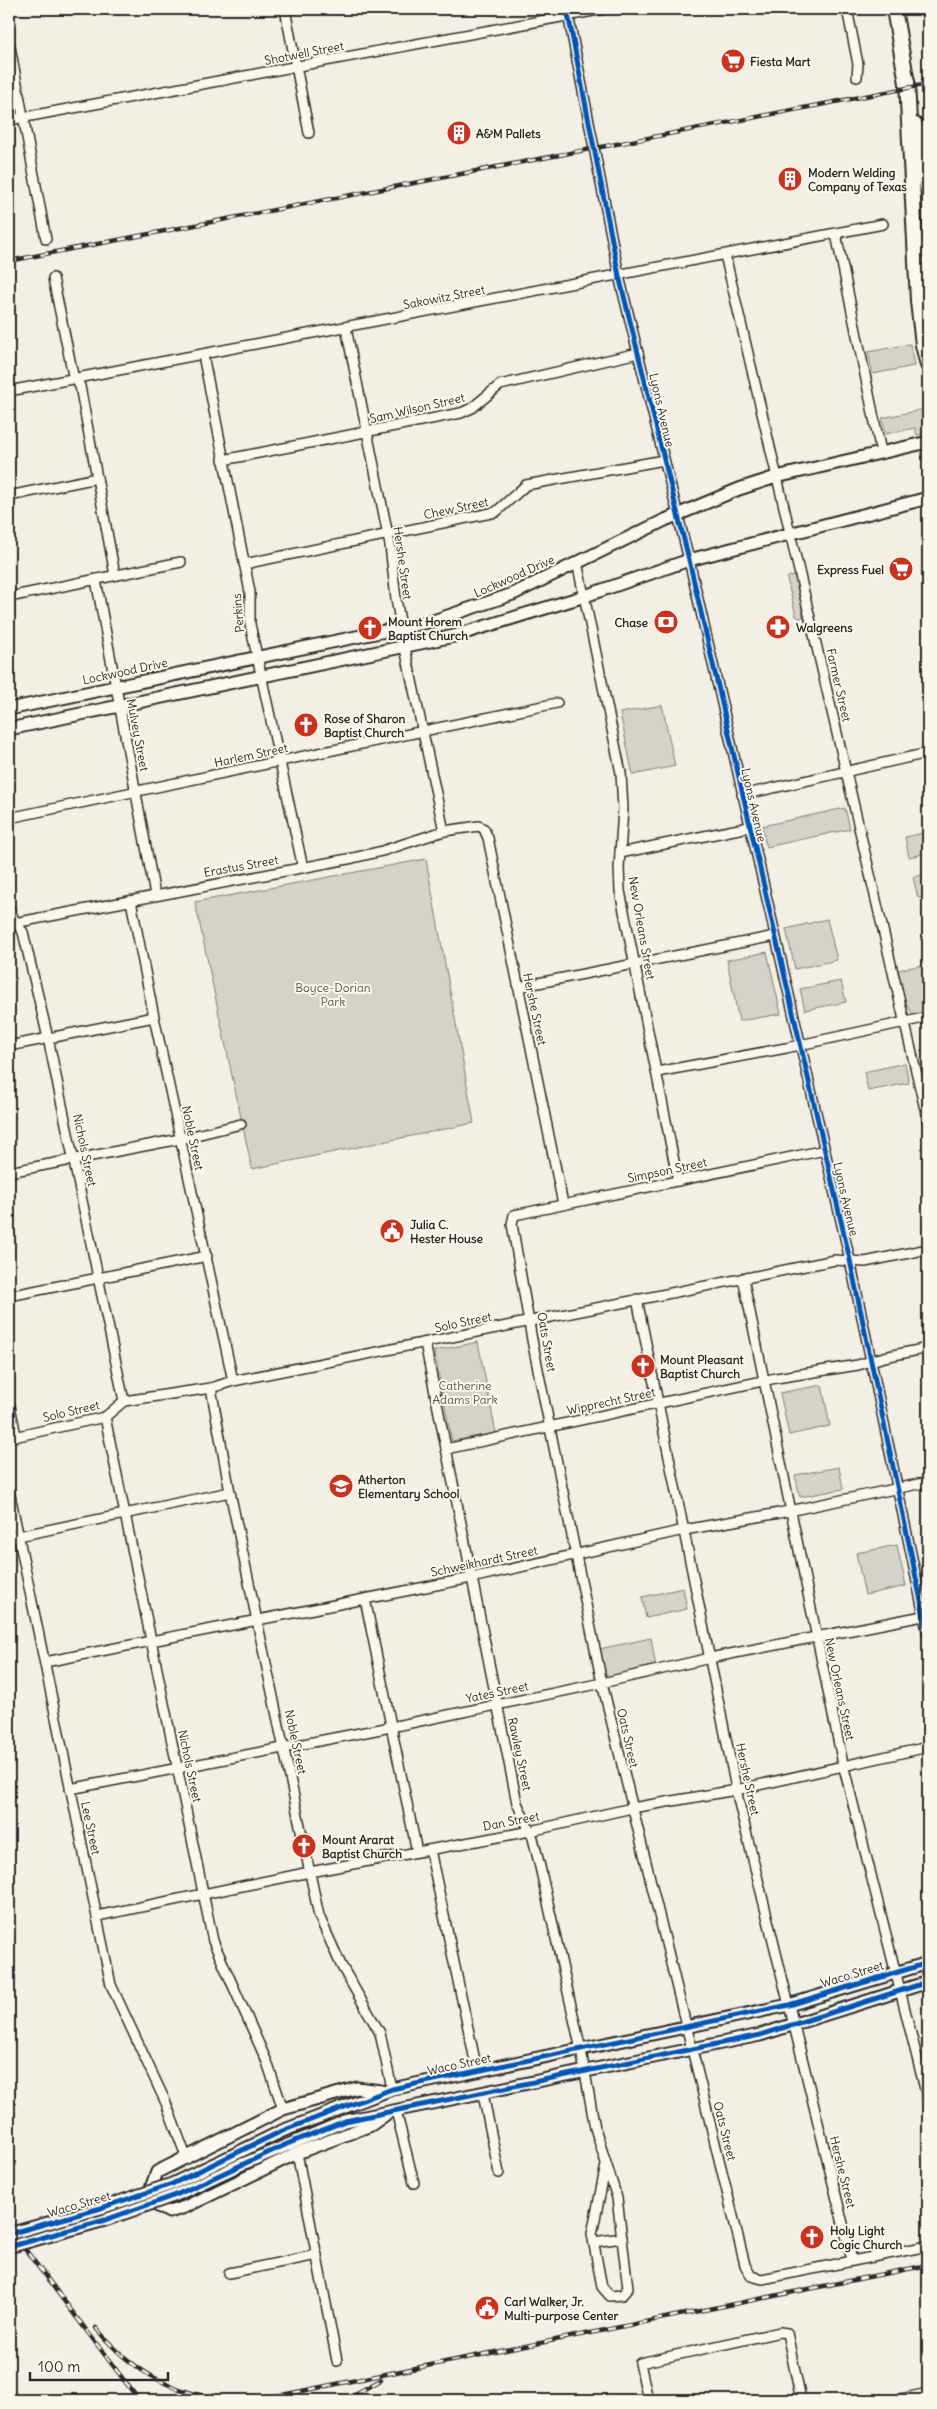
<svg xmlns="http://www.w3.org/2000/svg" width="937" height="2409" font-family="Delius,sans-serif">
<rect width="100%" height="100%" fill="#f3efe4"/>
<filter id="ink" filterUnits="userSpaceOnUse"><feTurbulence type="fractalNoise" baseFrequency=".02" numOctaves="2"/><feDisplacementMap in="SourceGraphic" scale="10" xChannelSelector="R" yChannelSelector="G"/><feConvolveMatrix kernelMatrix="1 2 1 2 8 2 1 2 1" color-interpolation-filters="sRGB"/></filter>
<g filter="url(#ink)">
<g fill="#d5d2c9" stroke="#807e7a">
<polygon points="910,344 914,366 873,374 868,352"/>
<polygon points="925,409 928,426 923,434 917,435 915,428 885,434 882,418"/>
<polygon points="789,576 795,577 803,613 803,617 799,618 796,616 787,579"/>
<polygon points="662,705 675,766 633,775 620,713"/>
<polygon points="845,808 850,829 766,847 762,826"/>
<polygon points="928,832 928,853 909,857 905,837"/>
<polygon points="426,859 474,1123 252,1169 195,902"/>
<polygon points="928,874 928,896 918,898 913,877"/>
<polygon points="827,919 837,960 795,969 786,929"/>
<polygon points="767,952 781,1014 739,1021 727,960"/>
<polygon points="928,964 928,1011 913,1014 907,1006 898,970"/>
<polygon points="841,981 846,1002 805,1010 800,989"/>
<polygon points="905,1063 909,1083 868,1091 864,1072"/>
<polygon points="478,1342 496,1433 452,1441 434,1351"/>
<polygon points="822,1385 830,1426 789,1435 780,1393"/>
<polygon points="839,1467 843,1489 800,1497 795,1475"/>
<polygon points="897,1545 906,1586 865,1595 856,1553"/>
<polygon points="683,1588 687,1609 646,1618 642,1597"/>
<polygon points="651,1638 656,1667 608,1677 604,1675 599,1649"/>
</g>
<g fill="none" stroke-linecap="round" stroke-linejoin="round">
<defs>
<g id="minor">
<polyline points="285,9 309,133"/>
<polyline points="567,9 619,276 689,560 850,1260 928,1635"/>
<polyline points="847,9 858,64 857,77"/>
<polyline points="9,41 46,239"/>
<polyline points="9,120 604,9"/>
<polyline points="836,234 881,452"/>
<polyline points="725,255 928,1122"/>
<polyline points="53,278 73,375 80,386 115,575"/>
<polyline points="346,328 390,545 396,599 405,648 444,831"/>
<polyline points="203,355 250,592 250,624 303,868"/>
<polyline points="9,391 883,224"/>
<polyline points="223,460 461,413 472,408 500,385 638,353"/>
<polyline points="9,496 97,478"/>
<polyline points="577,562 621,773 623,809 619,868 620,891 678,1181"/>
<polyline points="244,564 496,512 526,485 664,460"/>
<polyline points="96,580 155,895"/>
<polyline points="9,597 181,562"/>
<polyline points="742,795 928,753"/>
<polyline points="9,818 557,703"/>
<polyline points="620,853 749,827"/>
<polyline points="131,901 154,1017 233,1381"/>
<polyline points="9,908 15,922 23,932 48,1038 124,1401"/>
<polyline points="9,924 353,858 382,851 444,831 479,826 484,829 488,838 563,1204"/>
<polyline points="518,987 775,936"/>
<polyline points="9,1046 154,1017"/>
<polyline points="657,1072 786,1048 928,1017"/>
<polyline points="825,1150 524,1213 514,1215 512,1224 532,1340 602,1683 745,2265 751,2276 762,2279 928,2246"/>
<polyline points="9,1172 180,1139 241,1124"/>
<polyline points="743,1278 843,1764 928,2101"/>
<polyline points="9,1296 207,1256"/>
<polyline points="637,1299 739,1803 852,2260"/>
<polyline points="425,1343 517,1803 533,1838 540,1867 581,2050 595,2128 617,2198 628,2288 622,2295 610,2296 602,2287 592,2234 606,2165"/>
<polyline points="211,1388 230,1492 319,1916 341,1965 380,2033 392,2089"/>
<polyline points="9,1401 16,1436"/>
<polyline points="105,1417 213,1941 267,2062 283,2109"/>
<polyline points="9,1438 105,1417 124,1401 211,1388 233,1381 835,1260 865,1262 928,1249"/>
<polyline points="446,1449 776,1378 858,1365 884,1357 928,1348"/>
<polyline points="9,1490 111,1985 166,2103 187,2159"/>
<polyline points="9,1538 230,1492"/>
<polyline points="365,1599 417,1852"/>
<polyline points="45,1662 471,1578 684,1530 779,1513 928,1482"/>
<polyline points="70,1789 391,1727 602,1683 710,1658 928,1615"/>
<polyline points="430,1850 477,2070"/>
<polyline points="97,1916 310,1872 530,1831 632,1808 736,1790 928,1747"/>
<polyline points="483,2094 499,2173"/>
<polyline points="396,2111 414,2183"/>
<polyline points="297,2153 337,2361"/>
<polyline points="594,2242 622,2238"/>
<polyline points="229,2273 317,2255"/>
<polyline points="648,2400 640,2363 780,2332 787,2333 801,2400"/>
<polyline points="896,2400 928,2393"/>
</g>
<g id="major">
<polyline points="9,709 433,621 513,594 665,520 739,489 776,477 928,442"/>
<polyline points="9,729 454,636 585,596 689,560 928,498"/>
<polyline points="381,2091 357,2088 283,2109 157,2172 151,2188 158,2206 169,2212 185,2207 297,2153 371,2125 385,2115"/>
<polyline points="233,2155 282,2131 392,2089 789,2005 928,1963"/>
<polyline points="238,2166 345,2121 760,2035 928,1982"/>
</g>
<g id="highway">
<polyline points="894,9 908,89"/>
<polyline points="907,81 918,301 923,345 928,365"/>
<polyline points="915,125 928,191"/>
</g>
</defs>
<use href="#minor" stroke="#2b2b2b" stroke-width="12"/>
<use href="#major" stroke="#2b2b2b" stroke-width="15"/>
<use href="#highway" stroke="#2b2b2b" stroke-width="18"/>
<use href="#minor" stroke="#fbf7ec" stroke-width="9"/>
<use href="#major" stroke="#fbf7ec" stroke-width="11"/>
<use href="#highway" stroke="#fbf7ec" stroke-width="14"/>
<defs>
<g id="rail">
<polyline points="9,261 928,84"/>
<polyline points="9,2228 139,2400"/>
<path d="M 96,2328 C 132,2372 176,2396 233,2400"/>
<polyline points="246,2400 272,2397 928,2265"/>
<polyline points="344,2400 381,2380"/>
</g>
</defs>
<use href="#rail" stroke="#2b2b2b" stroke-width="4.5"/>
<use href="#rail" stroke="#fbf7ec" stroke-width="2.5" stroke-dasharray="8" stroke-linecap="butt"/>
<defs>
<g id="major-bridge">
<polyline points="9,2234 101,2208 172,2184 233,2155"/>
<polyline points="9,2247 105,2220 176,2195 238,2166"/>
</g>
</defs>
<use href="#major-bridge" stroke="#2b2b2b" stroke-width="15" stroke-linecap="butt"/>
<use href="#major-bridge" stroke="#fbf7ec" stroke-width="11"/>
<defs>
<g id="cycleway">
<polyline points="567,9 619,276 689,560 850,1260 928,1635"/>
<polyline points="9,2234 101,2208 172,2184 282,2131 392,2089 789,2005 928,1963"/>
<polyline points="9,2247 105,2220 176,2195 287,2144 345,2121 760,2035 928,1982"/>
</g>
</defs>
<use href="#cycleway" stroke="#fbf7ec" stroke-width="8"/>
<use href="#cycleway" stroke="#0057b8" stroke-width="5"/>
</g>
</g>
<defs>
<symbol id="supermarket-disc" viewBox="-11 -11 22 22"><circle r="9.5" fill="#c8321e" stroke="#fbf7ec"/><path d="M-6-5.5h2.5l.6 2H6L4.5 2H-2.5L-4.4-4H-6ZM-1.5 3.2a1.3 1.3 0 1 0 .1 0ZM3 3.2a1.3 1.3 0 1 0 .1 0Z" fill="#fff"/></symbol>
<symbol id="building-disc" viewBox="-11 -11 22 22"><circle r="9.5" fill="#c8321e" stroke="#fbf7ec"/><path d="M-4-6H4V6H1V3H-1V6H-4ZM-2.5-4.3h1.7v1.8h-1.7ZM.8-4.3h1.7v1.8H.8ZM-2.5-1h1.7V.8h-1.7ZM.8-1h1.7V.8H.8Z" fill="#fff"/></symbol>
<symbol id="bank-disc" viewBox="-11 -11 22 22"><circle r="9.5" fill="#c8321e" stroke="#fbf7ec"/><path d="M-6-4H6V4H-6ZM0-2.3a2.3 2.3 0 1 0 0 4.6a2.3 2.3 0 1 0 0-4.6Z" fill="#fff"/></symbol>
<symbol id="pharmacy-disc" viewBox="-11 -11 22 22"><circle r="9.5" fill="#c8321e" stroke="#fbf7ec"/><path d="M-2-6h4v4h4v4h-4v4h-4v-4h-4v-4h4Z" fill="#fff"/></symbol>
<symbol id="church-disc" viewBox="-11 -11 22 22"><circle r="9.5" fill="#c8321e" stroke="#fbf7ec"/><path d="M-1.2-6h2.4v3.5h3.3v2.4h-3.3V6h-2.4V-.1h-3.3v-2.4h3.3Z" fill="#fff"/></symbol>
<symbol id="civic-disc" viewBox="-11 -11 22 22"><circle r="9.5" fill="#c8321e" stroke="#fbf7ec"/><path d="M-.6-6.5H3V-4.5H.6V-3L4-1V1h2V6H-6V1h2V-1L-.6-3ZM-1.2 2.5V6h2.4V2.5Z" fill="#fff"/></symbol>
<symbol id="school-disc" viewBox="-11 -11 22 22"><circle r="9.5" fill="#c8321e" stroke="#fbf7ec"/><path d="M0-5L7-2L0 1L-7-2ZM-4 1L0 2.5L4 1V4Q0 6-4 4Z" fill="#fff"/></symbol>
</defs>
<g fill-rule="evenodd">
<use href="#supermarket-disc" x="719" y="47" width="28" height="28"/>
<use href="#building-disc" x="445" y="119" width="28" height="28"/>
<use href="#building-disc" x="776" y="165" width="28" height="28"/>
<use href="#supermarket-disc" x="887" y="555" width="28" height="28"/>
<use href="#bank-disc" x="652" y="608" width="28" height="28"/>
<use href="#pharmacy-disc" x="764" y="613" width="28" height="28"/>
<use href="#church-disc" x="356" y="614" width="28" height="28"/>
<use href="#church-disc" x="292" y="711" width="28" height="28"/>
<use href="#civic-disc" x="378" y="1217" width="28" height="28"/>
<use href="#church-disc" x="629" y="1352" width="28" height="28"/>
<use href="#school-disc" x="327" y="1472" width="28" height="28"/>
<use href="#church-disc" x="290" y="1832" width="28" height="28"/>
<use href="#church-disc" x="798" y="2223" width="28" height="28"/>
<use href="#civic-disc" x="473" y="2294" width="28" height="28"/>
</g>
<g text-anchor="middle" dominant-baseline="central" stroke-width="4" stroke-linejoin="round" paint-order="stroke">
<g font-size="12" fill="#2b2b2b" stroke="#fbf7ec">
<text transform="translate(304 53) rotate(-11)">Shotwell Street</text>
<text transform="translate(444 297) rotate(-11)">Sakowitz Street</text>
<text transform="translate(417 408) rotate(-13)">Sam Wilson Street</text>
<text transform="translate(662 410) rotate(77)">Lyons Avenue</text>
<text transform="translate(456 508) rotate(-12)">Chew Street</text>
<text transform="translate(403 563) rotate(82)">Hershe Street</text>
<text transform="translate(514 576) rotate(-24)">Lockwood Drive</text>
<text transform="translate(238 613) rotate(-95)">Perkins</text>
<text transform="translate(125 671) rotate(-12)">Lockwood Drive</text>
<text transform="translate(839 685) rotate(77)">Farmer Street</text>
<text transform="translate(138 735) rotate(79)">Mulvey Street</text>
<text transform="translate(251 755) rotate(-12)">Harlem Street</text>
<text transform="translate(754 805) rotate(77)">Lyons Avenue</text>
<text transform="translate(241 866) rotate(-10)">Erastus Street</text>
<text transform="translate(642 928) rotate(80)">New Orleans Street</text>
<text transform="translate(535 1009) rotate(78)">Hershe Street</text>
<text transform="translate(193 1138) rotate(78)">Noble Street</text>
<text transform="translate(85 1150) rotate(78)">Nichols Street</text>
<text transform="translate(667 1170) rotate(-12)">Simpson Street</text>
<text transform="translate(846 1199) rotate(77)">Lyons Avenue</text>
<text transform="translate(463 1322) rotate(-12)">Solo Street</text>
<text transform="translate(547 1342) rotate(80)">Oats Street</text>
<text transform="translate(611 1401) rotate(-12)">Wipprecht Street</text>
<text transform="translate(71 1411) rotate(-13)">Solo Street</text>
<text transform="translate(484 1561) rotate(-12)">Schweikhardt Street</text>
<text transform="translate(840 1689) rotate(78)">New Orleans Street</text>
<text transform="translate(497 1692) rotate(-12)">Yates Street</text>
<text transform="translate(628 1738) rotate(77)">Oats Street</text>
<text transform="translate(296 1742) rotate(78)">Noble Street</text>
<text transform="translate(520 1754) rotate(78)">Rawley Street</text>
<text transform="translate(190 1766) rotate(78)">Nichols Street</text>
<text transform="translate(748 1779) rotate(78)">Hershe Street</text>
<text transform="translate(511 1821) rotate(-11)">Dan Street</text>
<text transform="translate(91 1828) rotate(78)">Lee Street</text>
<text transform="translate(852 1974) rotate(-17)">Waco Street</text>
<text transform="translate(459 2064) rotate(-12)">Waco Street</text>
<text transform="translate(725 2131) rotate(76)">Oats Street</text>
<text transform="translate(843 2172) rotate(76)">Hershe Street</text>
<text transform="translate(79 2204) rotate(-16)">Waco Street</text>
</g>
<g font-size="12" font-weight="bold" fill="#2b2b2b" stroke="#fbf7ec" text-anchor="start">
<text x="750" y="61">Fiesta Mart</text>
<text x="476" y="133">A&amp;M Pallets</text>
<text x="808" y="172">Modern Welding<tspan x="808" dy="14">Company of Texas</tspan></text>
<text x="884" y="569" text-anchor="end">Express Fuel</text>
<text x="388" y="621">Mount Horem<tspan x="388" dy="14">Baptist Church</tspan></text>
<text x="648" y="622" text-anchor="end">Chase</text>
<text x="796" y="627">Walgreens</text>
<text x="324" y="718">Rose of Sharon<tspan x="324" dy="14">Baptist Church</tspan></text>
<text x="410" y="1224">Julia C.<tspan x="410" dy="14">Hester House</tspan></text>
<text x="660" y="1359">Mount Pleasant<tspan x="660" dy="14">Baptist Church</tspan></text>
<text x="358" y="1479">Atherton<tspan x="358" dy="14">Elementary School</tspan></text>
<text x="322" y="1839">Mount Ararat<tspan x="322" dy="14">Baptist Church</tspan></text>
<text x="830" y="2230">Holy Light<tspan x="830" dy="14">Cogic Church</tspan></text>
<text x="504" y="2301">Carl Walker, Jr.<tspan x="504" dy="14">Multi-purpose Center</tspan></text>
</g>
<g font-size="12" fill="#565552" stroke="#fbf7ec">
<text x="333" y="987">Boyce-Dorian<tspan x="333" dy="14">Park</tspan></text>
<text x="465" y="1385">Catherine<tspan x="465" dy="14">Adams Park</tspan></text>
</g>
</g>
<rect width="937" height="2409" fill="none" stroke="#fbf7ec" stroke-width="30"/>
<rect x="15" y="15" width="907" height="2379" fill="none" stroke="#2b2b2b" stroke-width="2" filter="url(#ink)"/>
<path d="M30 2372v8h138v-8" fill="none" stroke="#2b2b2b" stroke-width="2.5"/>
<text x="38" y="2372" font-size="15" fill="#2b2b2b" stroke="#fbf7ec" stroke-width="4" paint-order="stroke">100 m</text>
</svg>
